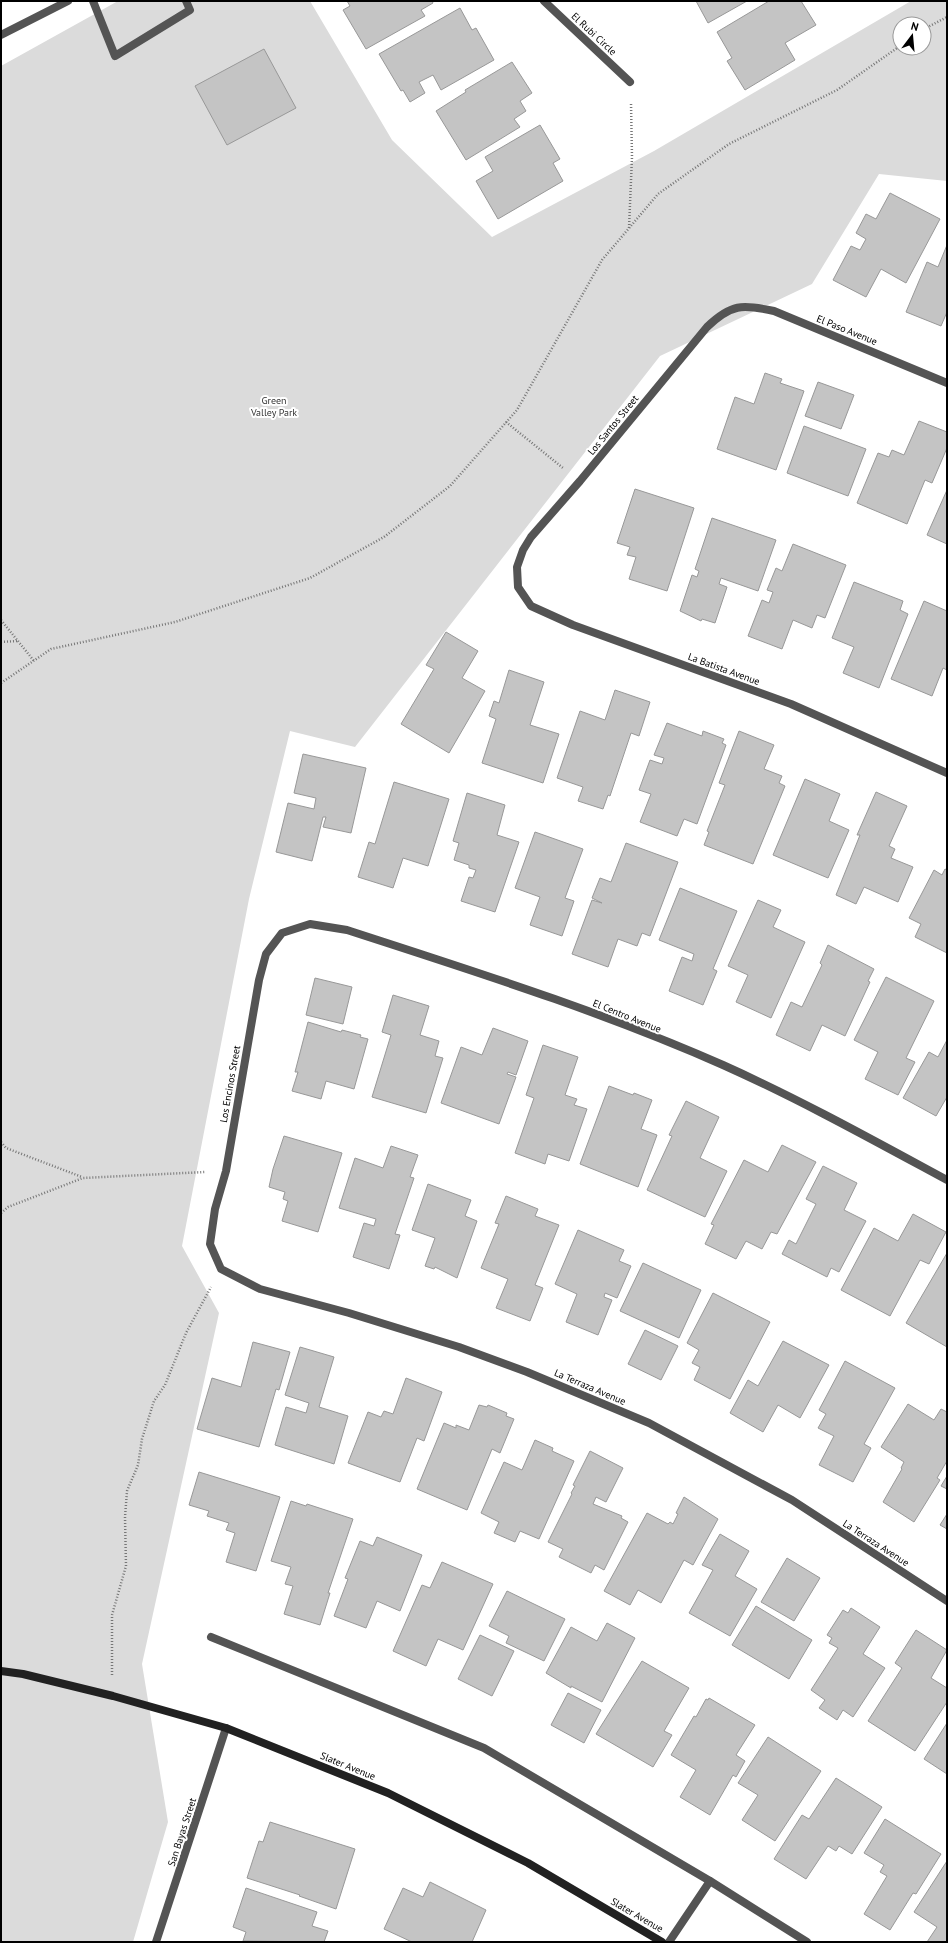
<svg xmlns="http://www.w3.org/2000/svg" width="948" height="1943" font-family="'PT Sans',sans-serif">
<rect width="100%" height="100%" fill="#fff"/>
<path fill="#dbdbdb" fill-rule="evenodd" d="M 118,1 L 310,1 L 392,140 L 492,237 L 654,151 L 911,1 L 947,1 L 947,181 L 879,174 L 812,284 L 660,356 L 355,747 L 290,731 L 249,899 L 182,1246 L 219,1313 L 142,1664 L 168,1822 L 133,1942 L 1,1942 L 1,66 ZM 900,24 L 924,24 L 924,48 L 900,48 Z"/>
<g fill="#c4c4c4" stroke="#989898">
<polygon points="347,1 432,1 433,3 421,10 425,16 366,49 343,10 350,6"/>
<polygon points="696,1 747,1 708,23"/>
<polygon points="769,1 801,1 816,25 785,43 795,60 745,90 727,61 732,58 717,32"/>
<polygon points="460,8 472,30 476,28 494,60 441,90 433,75 419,82 425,93 410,102 403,90 401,91 379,54"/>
<polygon points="264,49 296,108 227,145 195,86"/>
<polygon points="512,62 532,93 520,101 526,111 514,119 520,127 466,160 436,111 466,92 465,90"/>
<polygon points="540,125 560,159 553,163 563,181 498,219 476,181 493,171 485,157"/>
<polygon points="890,193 940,219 906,283 881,269 866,297 833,280 851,246 860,250 866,239 856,233 866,214 876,219"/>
<polygon points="947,245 947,312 941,326 906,312 927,262 938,267"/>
<polygon points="765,373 782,379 780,383 804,391 776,470 717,449 735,397 754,404"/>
<polygon points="818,382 854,395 841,429 805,416"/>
<polygon points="919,421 947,432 947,448 932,483 925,480 907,524 857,503 878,453 889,457 892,450 904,455"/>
<polygon points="804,426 866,449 848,496 787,473"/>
<polygon points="635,489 694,508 667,591 629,579 636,557 627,555 630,547 617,543"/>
<polygon points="947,490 947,544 927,535"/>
<polygon points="712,518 776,540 758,591 721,578 719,584 727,587 715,623 702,619 701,621 680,611 692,575 697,577 699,571 695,569"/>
<polygon points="793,544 846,565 825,618 817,615 812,628 793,620 782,649 748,636 762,600 769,603 773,592 767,590 776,568 782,571"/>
<polygon points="854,582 903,601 900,610 908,614 879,688 843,673 854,647 832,638"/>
<polygon points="924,601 947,611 947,670 943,668 932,696 891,679"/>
<polygon points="446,632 478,651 462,678 485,691 449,753 401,724 434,669 426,665"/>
<polygon points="509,670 544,682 530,725 559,734 543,783 482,763 496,719 489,716 494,701 499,703"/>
<polygon points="615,690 650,702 639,736 631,733 610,796 608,795 603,809 578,801 583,787 557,778 580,711 605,720"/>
<polygon points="667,723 702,736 703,731 724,739 722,743 726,745 697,824 684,819 677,836 640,822 651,794 639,790 650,760 662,764 664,758 654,755"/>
<polygon points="739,731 774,745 764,769 782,776 779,783 785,786 753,864 704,845 709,832 707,831 725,785 719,783"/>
<polygon points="303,754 366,768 351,833 323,827 326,817 323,817 312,861 276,852 288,803 314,809 316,798 294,793"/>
<polygon points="805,779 840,794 829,821 849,830 828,878 773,855"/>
<polygon points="394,782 449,799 428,866 403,858 393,888 358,877 369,842 375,844"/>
<polygon points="876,792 907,806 889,846 895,849 891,858 913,867 898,902 864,887 856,904 836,895 860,835 857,835"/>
<polygon points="467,793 505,805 497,835 519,842 495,912 461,901 469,877 473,878 476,870 469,868 469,865 454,860 459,843 453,841"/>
<polygon points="535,832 583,849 565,898 574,901 562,936 530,925 540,897 515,888"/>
<polygon points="626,843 678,862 650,936 642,933 637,946 618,939 608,967 572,954 592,900 602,903 592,898 600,878 611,882"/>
<polygon points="945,869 947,870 947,953 915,937 921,924 909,918 934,870 942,875"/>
<polygon points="680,888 737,911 713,969 717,971 703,1005 669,991 682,957 692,961 694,954 659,940"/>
<polygon points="758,900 781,910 773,927 805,942 771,1018 736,1002 748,975 728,966"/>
<polygon points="828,945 874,969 868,981 870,982 845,1036 822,1025 810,1051 776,1035 791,1002 802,1007 822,965 820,963"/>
<polygon points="886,977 934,1001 906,1058 915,1062 898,1095 865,1079 878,1052 854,1040"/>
<polygon points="315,978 352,987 343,1024 306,1015"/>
<polygon points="393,995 429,1006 420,1035 439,1041 435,1056 443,1058 426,1113 372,1097 391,1035 382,1032"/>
<polygon points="308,1022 341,1032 342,1030 361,1035 360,1037 368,1039 354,1089 326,1081 321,1099 292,1091 298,1072 295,1072"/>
<polygon points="493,1028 528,1041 516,1075 508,1072 507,1074 516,1077 499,1124 441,1103 461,1047 482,1055"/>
<polygon points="947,1040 947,1097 936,1116 903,1098 929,1052 938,1057"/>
<polygon points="543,1045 578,1057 565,1095 577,1099 574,1105 587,1109 569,1161 548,1154 545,1164 515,1153 534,1098 526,1095"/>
<polygon points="609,1086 633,1095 634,1093 652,1100 641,1129 657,1135 638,1187 580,1164"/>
<polygon points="686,1101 719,1117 700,1158 727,1171 705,1217 647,1190 672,1136 669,1135"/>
<polygon points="284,1136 342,1153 318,1232 282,1221 288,1201 283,1199 285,1192 269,1187 273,1169"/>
<polygon points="782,1145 816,1162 777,1234 771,1232 762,1249 746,1241 736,1259 705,1244 714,1225 711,1224 744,1160 768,1172"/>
<polygon points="391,1146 418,1155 410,1177 414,1178 395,1234 400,1235 389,1269 353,1257 364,1223 374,1226 376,1219 339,1208 355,1158 383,1168"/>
<polygon points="823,1166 857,1183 844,1210 866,1221 839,1272 831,1268 827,1277 782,1254 789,1240 796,1244 816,1204 806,1199"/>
<polygon points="428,1184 471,1200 465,1216 477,1221 457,1278 435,1267 434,1269 425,1266 435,1238 412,1230"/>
<polygon points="506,1196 538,1209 535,1216 559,1225 535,1285 543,1288 530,1321 496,1308 508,1279 481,1268 499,1224 495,1223"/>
<polygon points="913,1214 946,1232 929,1264 920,1260 890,1316 841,1290 874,1228 898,1241"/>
<polygon points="578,1230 624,1250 619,1261 631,1266 617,1298 605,1293 604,1297 612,1300 598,1335 566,1322 577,1294 555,1284"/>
<polygon points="947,1253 947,1347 906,1323"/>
<polygon points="643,1263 701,1290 679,1338 620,1311"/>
<polygon points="713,1293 770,1322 730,1399 694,1380 700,1367 692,1363 699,1350 687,1343"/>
<polygon points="645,1330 678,1346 661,1380 628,1364"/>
<polygon points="783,1341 829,1365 800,1418 778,1405 763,1432 730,1413 748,1380 758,1386"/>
<polygon points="253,1342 290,1352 279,1390 276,1389 259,1447 197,1429 212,1378 241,1387"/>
<polygon points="300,1347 334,1357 319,1407 348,1416 334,1464 275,1445 286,1407 306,1413 309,1403 285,1395"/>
<polygon points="845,1361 895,1388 864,1444 871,1448 853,1482 819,1465 834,1436 818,1428 826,1414 819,1410"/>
<polygon points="406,1378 442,1392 424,1441 417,1438 400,1482 348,1463 368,1412 381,1417 384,1411 393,1414"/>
<polygon points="908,1404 934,1420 941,1409 947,1412 947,1461 937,1478 940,1480 914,1522 883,1502 902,1469 901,1468 904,1462 881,1447"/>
<polygon points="479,1405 487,1407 488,1405 507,1413 506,1416 514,1419 500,1453 492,1449 467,1510 417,1489 444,1423 456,1428 456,1425 469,1430"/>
<polygon points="535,1440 553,1448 552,1451 574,1461 539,1539 520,1531 515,1542 494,1533 499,1522 481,1513 504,1462 522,1470"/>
<polygon points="590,1451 623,1468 606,1502 596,1497 593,1504 622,1516 621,1518 628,1522 604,1570 595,1565 591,1573 559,1557 563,1549 548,1542 572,1494 571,1493 575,1486 573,1485"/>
<polygon points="199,1472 280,1497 256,1571 226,1562 235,1533 226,1530 229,1523 207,1516 209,1511 189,1505"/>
<polygon points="947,1476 947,1489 941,1486"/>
<polygon points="684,1497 718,1519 693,1565 684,1560 661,1603 638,1590 630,1605 604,1591 647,1513 668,1524 670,1522 673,1524 678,1514 676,1513"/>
<polygon points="291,1501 306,1506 307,1504 353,1519 328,1593 330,1593 320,1625 284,1614 293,1586 285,1584 291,1567 271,1561"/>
<polygon points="947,1514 947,1529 940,1525"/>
<polygon points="720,1534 749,1551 735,1576 757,1589 730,1636 689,1613 713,1570 702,1565"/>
<polygon points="377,1537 422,1555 400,1611 377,1601 366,1628 334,1616 348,1579 345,1578 360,1541 373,1546"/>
<polygon points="787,1558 820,1578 794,1621 761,1602"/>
<polygon points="442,1562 493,1584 463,1650 438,1639 426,1666 393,1651 422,1585 430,1588"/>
<polygon points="507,1591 565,1619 544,1661 506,1643 509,1636 489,1626"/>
<polygon points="756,1606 812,1640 789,1679 732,1645"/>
<polygon points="851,1608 880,1627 863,1654 885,1668 853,1717 843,1710 837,1720 819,1708 825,1700 811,1690 838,1648 829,1643 832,1638 827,1635 843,1610 848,1613"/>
<polygon points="607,1623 635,1638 602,1702 571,1686 571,1688 546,1673 571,1627 597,1641"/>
<polygon points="916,1630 947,1650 931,1678 947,1688 947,1702 915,1751 868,1721 902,1668 895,1663"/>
<polygon points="480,1635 514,1651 492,1696 458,1679"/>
<polygon points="642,1661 689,1688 664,1731 672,1735 653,1767 596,1734"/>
<polygon points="568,1693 601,1710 584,1743 551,1725"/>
<polygon points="709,1698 755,1725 736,1755 745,1761 736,1777 733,1775 710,1815 680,1797 696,1770 671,1755 694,1716 696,1717 706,1699 708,1700"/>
<polygon points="947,1723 947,1774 924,1759"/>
<polygon points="768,1737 821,1771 775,1841 742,1820 758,1795 738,1783"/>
<polygon points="836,1778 882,1807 852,1854 839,1846 836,1851 828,1846 806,1879 774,1859 802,1815 809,1819"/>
<polygon points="885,1819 941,1854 916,1894 913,1893 890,1930 864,1914 887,1876 880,1872 884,1865 864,1853"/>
<polygon points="270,1822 355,1849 336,1909 299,1896 300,1895 247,1878 259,1841 263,1842"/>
<polygon points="947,1861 947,1942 927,1942 937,1927 914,1912"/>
<polygon points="430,1882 486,1910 472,1942 412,1942 384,1929 403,1888 423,1897"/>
<polygon points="246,1888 317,1912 312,1926 328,1931 324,1942 243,1941 246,1932 233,1927"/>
</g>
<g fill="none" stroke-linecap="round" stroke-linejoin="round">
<g stroke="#767676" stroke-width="2.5" stroke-dasharray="1 2" stroke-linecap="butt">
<polyline points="924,29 947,17"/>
<polyline points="629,228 632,157 631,103"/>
<polyline points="506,422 563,468"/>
<polyline points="1,620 34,661"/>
<polyline points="1,642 17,641"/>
<polyline points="1,683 51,649 175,622 310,578 384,537 450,486 517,410 602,260 658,194 729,144 837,90 900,46"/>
<polyline points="1,1142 6,1148 82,1177"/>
<polyline points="1,1213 8,1207 83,1178 205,1172"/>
<polyline points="112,1675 112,1615 126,1566 125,1517 127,1491 138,1465 142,1439 154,1401 165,1385 186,1333 211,1287"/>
</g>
<polyline stroke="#545454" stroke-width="8" points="93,1 115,56 190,10 186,1"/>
<g stroke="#545454" stroke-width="8">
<polyline points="544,1 630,82"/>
<polyline points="1,35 68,1"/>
<path d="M 947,383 L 774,311 C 742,304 731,304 707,327 L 580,481 L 531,537 L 523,550 L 517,567 L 518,587 L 531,606 L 573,625 L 791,704 L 947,773"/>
<path d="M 947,1180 C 873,1140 799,1099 723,1065 C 601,1011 473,971 347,930 L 310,924 L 282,933 L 266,954 L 259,980 L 226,1171 L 215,1209 L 210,1244 L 221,1269 L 260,1289 L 349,1313 L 459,1347 L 527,1372 L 649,1423 L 792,1500 L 947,1601"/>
<polyline points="211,1637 484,1748 710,1881 807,1942"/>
<polyline points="156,1942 226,1728"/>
<polyline points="669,1942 710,1881"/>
</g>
<polyline stroke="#212121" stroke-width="8" points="1,1671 23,1674 113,1696 226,1728 388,1793 528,1863 662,1942"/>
</g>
<g text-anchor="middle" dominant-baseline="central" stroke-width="4" stroke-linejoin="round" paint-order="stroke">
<g font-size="10" fill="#000" stroke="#fff">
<text transform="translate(594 34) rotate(43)">El Rubi Circle</text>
<text transform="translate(847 330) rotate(22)">El Paso Avenue</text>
<text transform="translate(613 425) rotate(-51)">Los Santos Street</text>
<text transform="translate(724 669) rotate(20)">La Batista Avenue</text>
<text transform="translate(627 1016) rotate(22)">El Centro Avenue</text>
<text transform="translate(230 1084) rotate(-80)">Los Encinos Street</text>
<text transform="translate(590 1387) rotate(23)">La Terraza Avenue</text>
<text transform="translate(876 1543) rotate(33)">La Terraza Avenue</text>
<text transform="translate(348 1766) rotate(22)">Slater Avenue</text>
<text transform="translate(182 1832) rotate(-72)">San Bayas Street</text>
<text transform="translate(637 1915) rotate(30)">Slater Avenue</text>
</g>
<g font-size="10" fill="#323232" stroke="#fff">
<text x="274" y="400">Green<tspan x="274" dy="12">Valley Park</tspan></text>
</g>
</g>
<rect width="948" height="1943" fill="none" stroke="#000000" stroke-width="4"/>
<g transform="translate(912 36) rotate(16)"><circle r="19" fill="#ffffff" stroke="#999999"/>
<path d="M0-3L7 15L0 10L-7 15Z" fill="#000000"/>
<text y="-6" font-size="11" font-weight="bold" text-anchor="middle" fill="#000000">N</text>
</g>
</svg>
